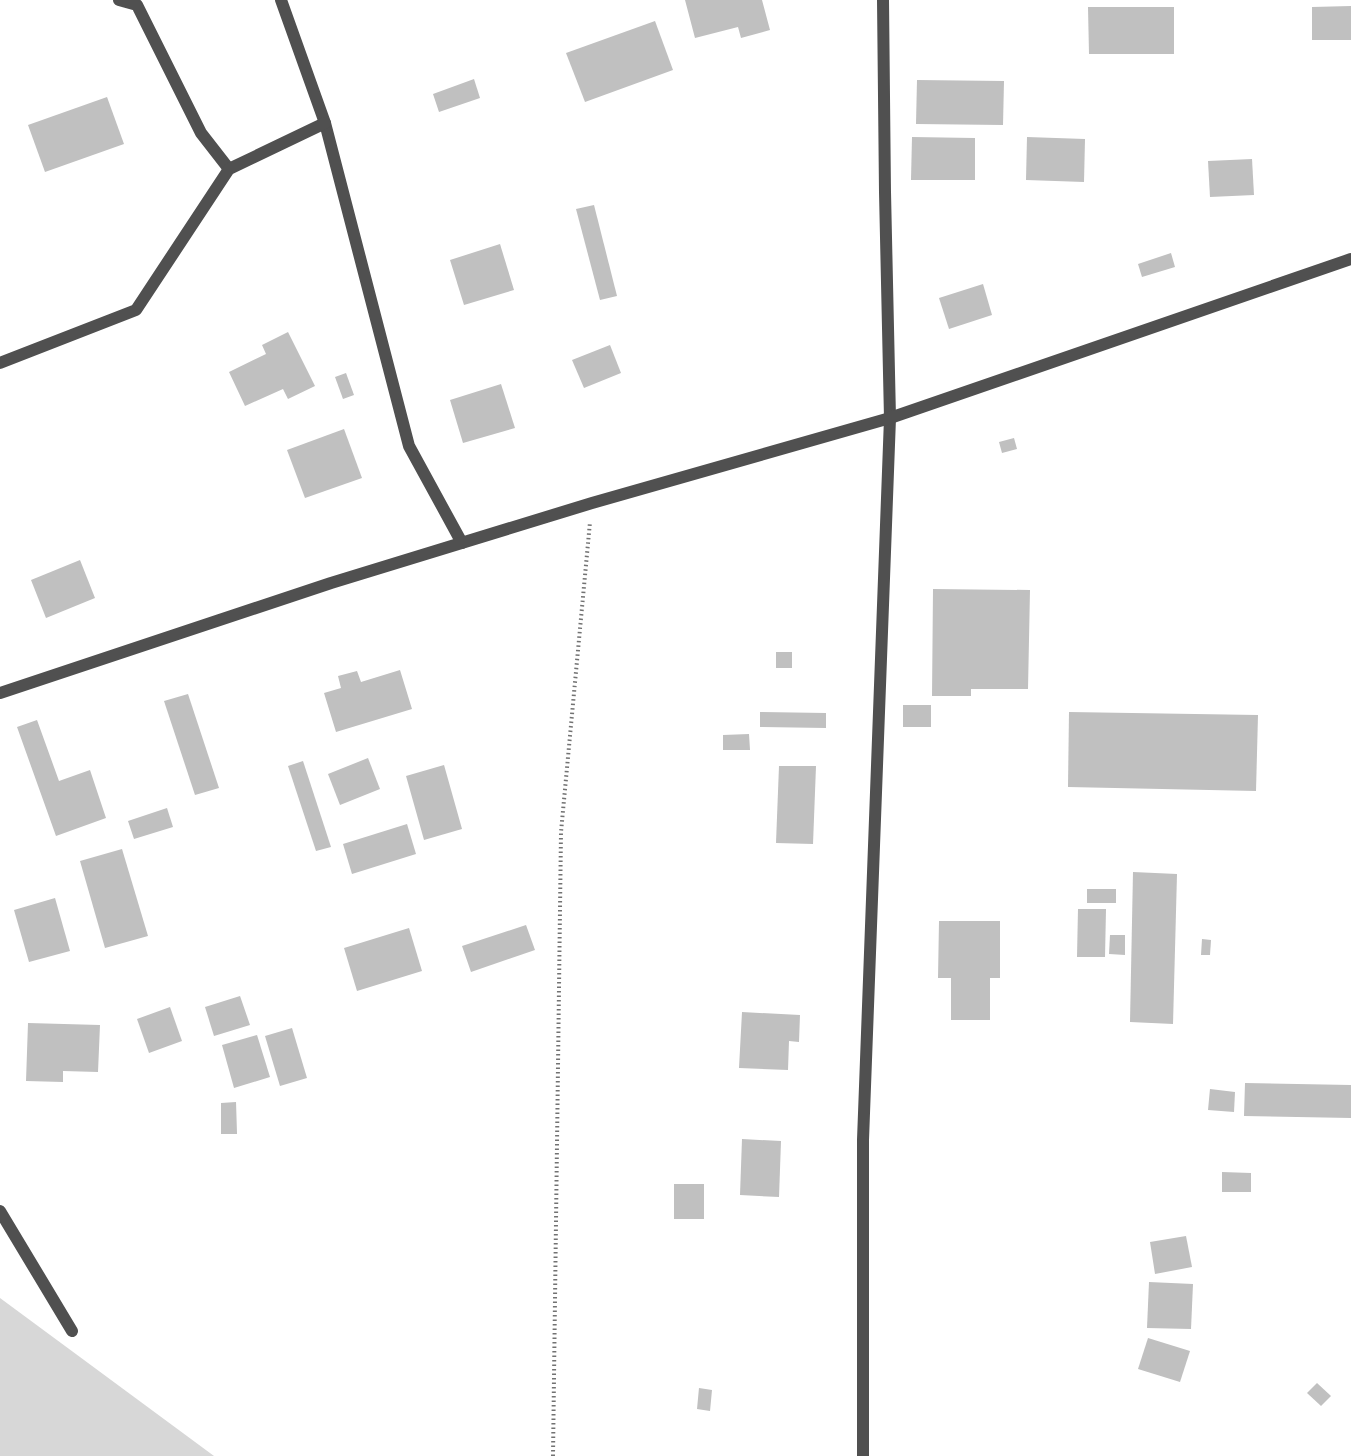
<svg xmlns="http://www.w3.org/2000/svg" width="1351" height="1456" font-family="'PT Sans',sans-serif">
<rect width="100%" height="100%" fill="#fff"/>
<polygon fill="#d7d7d7" points="0,1298 214,1456 0,1456"/>
<g fill="#c0c0c0">
<polygon points="685,0 762,0 770,30 741,38 738,27 695,38"/>
<polygon points="1351,6 1351,40 1312,40 1312,7"/>
<polygon points="1088,7 1174,7 1174,54 1089,54"/>
<polygon points="655,21 673,70 585,102 566,53"/>
<polygon points="474,79 480,98 439,112 433,94"/>
<polygon points="917,80 1004,81 1003,125 916,124"/>
<polygon points="107,97 124,144 45,172 28,125"/>
<polygon points="912,137 975,138 975,180 911,180"/>
<polygon points="1027,137 1085,139 1084,182 1026,180"/>
<polygon points="1252,159 1254,195 1210,197 1208,161"/>
<polygon points="594,205 617,296 600,300 576,209"/>
<polygon points="500,244 514,290 464,305 450,260"/>
<polygon points="1171,253 1175,267 1142,277 1138,264"/>
<polygon points="983,284 992,315 949,329 939,298"/>
<polygon points="288,332 315,386 288,399 283,389 245,406 229,372 266,354 262,345"/>
<polygon points="610,345 621,373 584,388 572,360"/>
<polygon points="346,373 354,395 343,399 335,377"/>
<polygon points="501,384 515,428 463,443 450,400"/>
<polygon points="344,429 362,478 305,498 287,450"/>
<polygon points="1014,438 1017,449 1002,453 999,442"/>
<polygon points="80,560 95,598 46,618 31,580"/>
<polygon points="933,589 1030,590 1028,689 971,689 971,696 932,696"/>
<rect x="776" y="652" width="16" height="16"/>
<polygon points="400,670 412,709 336,732 324,693 341,688 338,676 357,671 361,682"/>
<polygon points="188,694 219,788 195,795 164,701"/>
<rect x="903" y="705" width="28" height="22"/>
<polygon points="760,712 826,713 826,728 760,727"/>
<polygon points="1069,712 1258,715 1256,791 1068,787"/>
<polygon points="37,720 59,781 90,770 106,818 56,836 17,727"/>
<polygon points="749,734 750,750 723,750 723,735"/>
<polygon points="368,758 380,789 340,805 328,774"/>
<polygon points="303,761 331,847 316,851 288,766"/>
<polygon points="444,765 462,829 424,840 406,776"/>
<polygon points="779,766 816,766 813,844 776,843"/>
<polygon points="167,808 173,827 134,839 128,821"/>
<polygon points="407,824 416,854 352,874 343,844"/>
<polygon points="122,849 148,936 105,948 80,861"/>
<polygon points="1133,872 1177,874 1173,1024 1130,1022"/>
<rect x="1087" y="889" width="29" height="14"/>
<polygon points="55,898 70,951 29,962 14,910"/>
<polygon points="1078,909 1106,909 1105,957 1077,957"/>
<polygon points="939,921 1000,921 1000,978 990,978 990,1020 951,1020 951,978 938,978"/>
<polygon points="526,925 535,950 471,972 462,946"/>
<polygon points="409,928 422,971 357,991 344,948"/>
<polygon points="1110,935 1125,935 1125,955 1109,954"/>
<polygon points="1202,939 1211,940 1210,955 1201,955"/>
<polygon points="240,996 250,1025 214,1036 205,1007"/>
<polygon points="170,1007 182,1041 149,1053 137,1019"/>
<polygon points="742,1012 800,1015 799,1042 789,1041 788,1070 739,1068"/>
<polygon points="28,1023 100,1025 98,1072 63,1071 63,1082 26,1081"/>
<polygon points="292,1028 307,1078 280,1086 265,1036"/>
<polygon points="257,1035 270,1077 234,1088 222,1045"/>
<polygon points="1245,1083 1351,1085 1351,1118 1244,1116"/>
<polygon points="1210,1089 1235,1092 1234,1112 1208,1110"/>
<polygon points="236,1102 237,1134 221,1134 221,1103"/>
<polygon points="742,1139 781,1141 779,1197 740,1195"/>
<polygon points="1222,1172 1251,1173 1251,1192 1222,1192"/>
<rect x="674" y="1184" width="30" height="35"/>
<polygon points="1186,1236 1192,1267 1155,1274 1150,1242"/>
<polygon points="1149,1282 1193,1284 1191,1329 1147,1328"/>
<polygon points="1148,1338 1190,1351 1180,1382 1138,1369"/>
<polygon points="1317,1383 1331,1396 1321,1406 1307,1393"/>
<polygon points="699,1388 712,1390 710,1411 697,1409"/>
</g>
<g fill="none" stroke-linecap="round" stroke-linejoin="round">
<polyline stroke="#727272" stroke-width="4" stroke-dasharray="1.5 3" stroke-linecap="butt" points="553,1456 561,832 590,522"/>
<g stroke="#505050" stroke-width="12">
<polyline points="119,0 137,5 201,133 229,169"/>
<polyline points="281,0 325,123 409,446 462,543"/>
<polyline points="0,363 136,310 229,169 325,123"/>
<polyline points="0,1211 72,1331"/>
<polyline points="863,1456 863,1140 890,418 885,192 883,0"/>
</g>
<polyline stroke="#505050" stroke-width="12" points="0,693 331,583 592,503 890,418 1351,259"/>
</g>
</svg>
